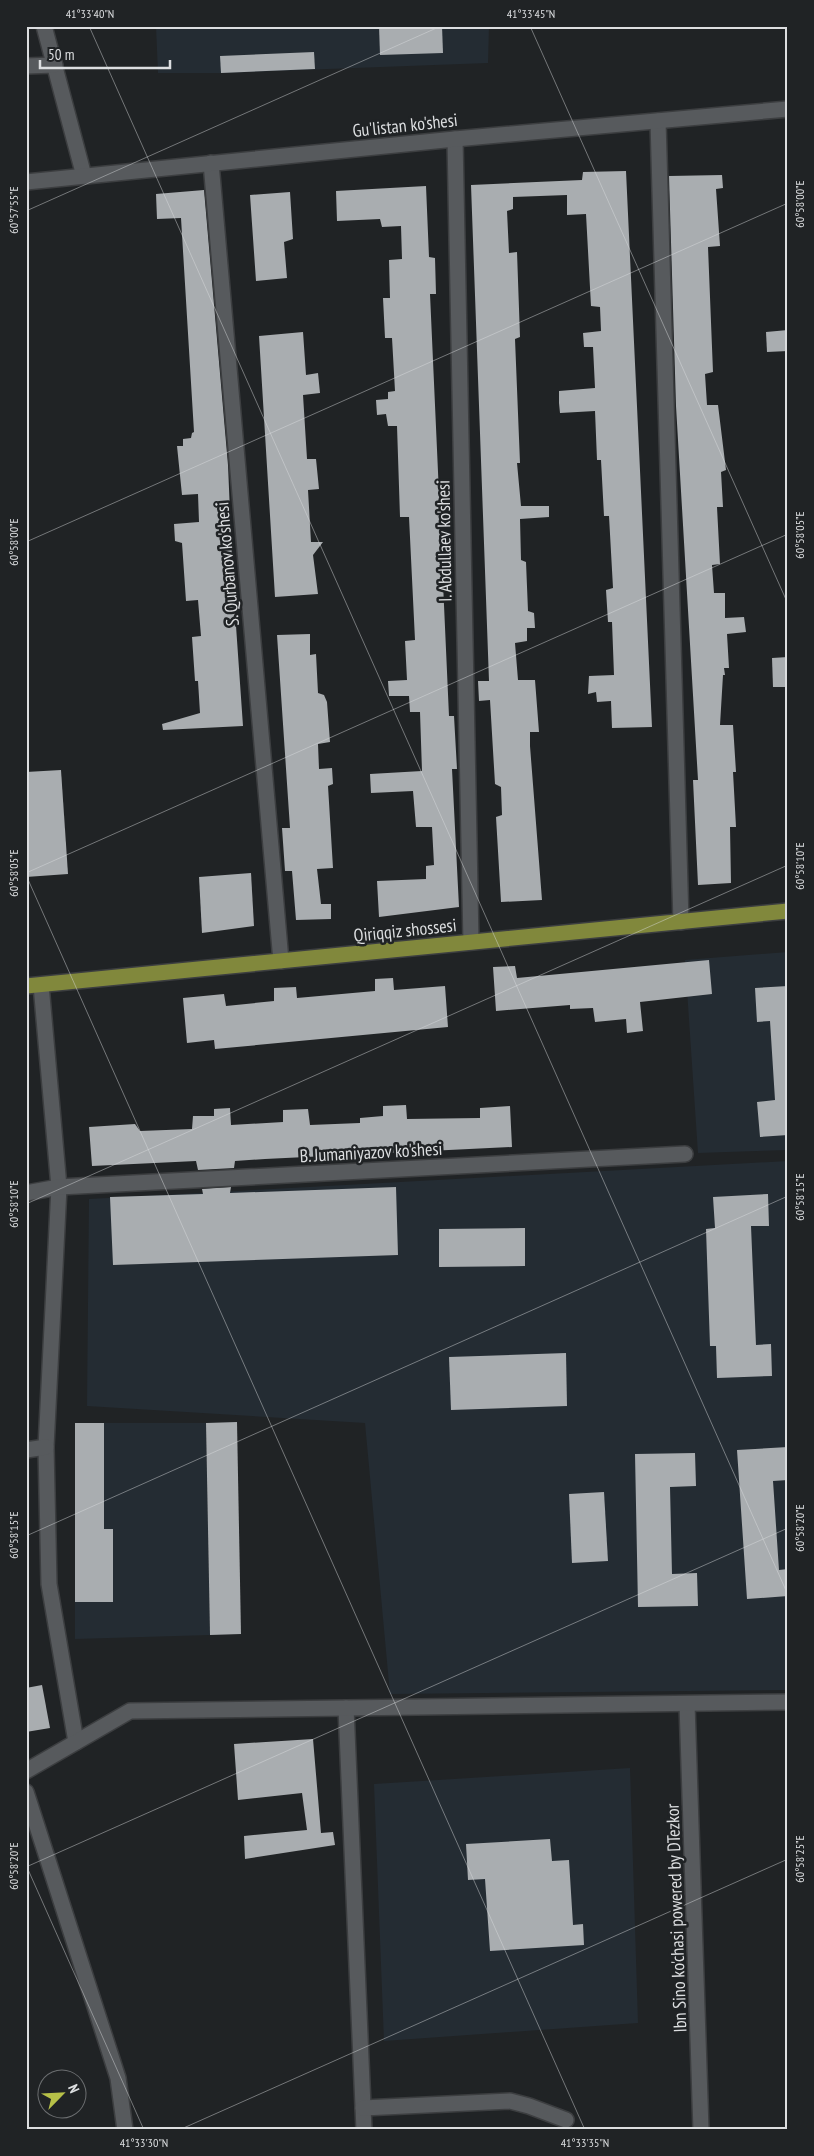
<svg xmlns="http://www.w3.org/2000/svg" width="814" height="2156" font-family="'PT Sans Narrow',sans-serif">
<rect width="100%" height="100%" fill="#202325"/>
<g fill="#242c33">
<polygon points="156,26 489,26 488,63 221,73 158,73"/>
<polygon points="788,952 788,1150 698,1153 685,960"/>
<polygon points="788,1161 788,1690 390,1694 365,1423 87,1406 89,1199"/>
<polygon points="104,1423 206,1423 210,1635 75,1639 75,1602 113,1602 113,1529 104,1529"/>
<polygon points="630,1768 638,2023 384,2041 374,1784"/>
</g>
<g fill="#a9adb0">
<polygon points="379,26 442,26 443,53 380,55"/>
<polygon points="314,52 315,69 221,73 220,56"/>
<polygon points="626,171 652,727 612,728 611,701 597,702 596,692 588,694 589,676 614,675 612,622 608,622 606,590 613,588 609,516 604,516 601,460 597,460 595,411 560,413 559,403 559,391 595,388 593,347 584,347 583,333 601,331 600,307 591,306 586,214 567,215 567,195 513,197 513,209 507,211 509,253 517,252 520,337 515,339 520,463 517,463 521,506 549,506 549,517 520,519 521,560 526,562 528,611 534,613 535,628 527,628 527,641 515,643 518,680 535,680 539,732 530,732 530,746 542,900 501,902 496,817 502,815 501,787 495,784 490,700 479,701 478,681 489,681 471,185 582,180 583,172"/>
<polygon points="722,175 723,188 716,189 720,246 708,247 713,372 705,374 707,405 718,405 726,470 721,472 723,507 717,507 720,564 712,565 714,593 725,593 725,618 744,617 746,632 727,634 729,668 724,668 725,675 723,675 720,725 733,725 736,772 733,772 736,827 730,827 731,883 698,885 693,780 698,780 676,406 669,176"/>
<polygon points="426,186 429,257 435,258 436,294 430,294 449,716 454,716 457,769 452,769 459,907 379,917 377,881 426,879 426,866 434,865 432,827 416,827 413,791 371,793 370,774 422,771 420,712 410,712 409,696 389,696 388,681 407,680 405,641 415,640 409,517 400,517 397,426 388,426 386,414 377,415 376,400 388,399 388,392 395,391 392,338 385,338 383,298 390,298 389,260 402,259 401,226 382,227 380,219 337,221 336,191"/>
<polygon points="204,190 228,465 233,583 243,726 163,730 162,724 200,713 198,681 195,681 192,637 201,636 198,600 186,601 182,543 175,541 174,524 199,522 198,494 182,495 177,446 183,446 183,439 191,438 192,433 194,432 181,218 157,219 156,194"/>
<polygon points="290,192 293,239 284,242 287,278 256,281 250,195"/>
<polygon points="788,330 788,351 767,352 766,332"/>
<polygon points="303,332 306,375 318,373 320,393 303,395 307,459 316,459 319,489 308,490 311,542 323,542 313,555 318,594 275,597 259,336"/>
<polygon points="310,634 310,655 316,654 318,693 324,695 327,702 330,742 318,744 319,769 332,768 333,784 328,786 333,868 317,869 321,904 331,904 331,919 296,920 292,871 285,871 282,828 290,828 277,635"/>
<polygon points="788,657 788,687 773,687 772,658"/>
<polygon points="61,770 68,874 26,877 26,772"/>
<polygon points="251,873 254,926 202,933 199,877"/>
<polygon points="709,960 712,994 640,1002 643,1031 627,1033 626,1019 595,1022 593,1008 570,1009 570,1005 496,1011 493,967 515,966 517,978"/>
<polygon points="393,978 394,990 445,986 448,1027 215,1049 214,1040 187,1043 183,998 224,994 226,1006 274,1001 274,988 296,987 297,998 375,991 375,979"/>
<polygon points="788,986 788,1135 760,1137 757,1102 775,1100 770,1021 757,1022 755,988"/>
<polygon points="406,1105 407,1119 480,1118 480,1108 510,1106 512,1147 265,1159 235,1161 234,1168 198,1170 196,1161 92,1166 89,1127 135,1124 140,1131 192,1129 193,1116 214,1116 214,1109 230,1108 231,1125 283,1122 283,1110 308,1109 310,1125 360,1123 360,1118 383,1116 383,1106"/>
<polygon points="231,1187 230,1193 396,1187 398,1255 113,1265 110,1197 203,1194 202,1189"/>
<polygon points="768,1194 769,1226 751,1226 756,1345 771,1344 772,1376 717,1378 716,1346 710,1346 706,1229 715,1228 713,1197"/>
<polygon points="525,1228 525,1266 439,1267 439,1229"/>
<polygon points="566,1353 567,1406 451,1410 449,1357"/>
<polygon points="237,1422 241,1634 210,1635 206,1423"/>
<polygon points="75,1423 104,1423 104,1529 113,1529 113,1602 75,1602"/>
<polygon points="788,1447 788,1480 773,1481 779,1570 788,1569 788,1596 747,1599 737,1450"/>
<polygon points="695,1453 696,1486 670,1487 672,1574 697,1573 698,1606 638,1607 635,1454"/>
<polygon points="604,1492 608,1561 572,1563 569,1494"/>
<polygon points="42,1685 50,1728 26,1732 26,1688"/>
<polygon points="313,1739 321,1833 333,1832 335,1845 245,1859 244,1836 307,1830 302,1793 238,1800 234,1744"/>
<polygon points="550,1839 552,1861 569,1860 573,1925 583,1924 584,1945 490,1951 485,1879 468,1880 466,1844"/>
</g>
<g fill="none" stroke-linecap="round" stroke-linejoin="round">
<defs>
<g id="minor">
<polyline points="44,26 84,176"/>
<polyline points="26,66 55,65"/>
<polyline points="658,121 681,922"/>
<polyline points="455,139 471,942"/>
<polyline points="211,163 281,961"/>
<polyline points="26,182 455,139 788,109"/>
<polyline points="41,985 59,1187 46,1447 49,1584 76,1742"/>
<polyline points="26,1193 59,1187 685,1154"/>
<polyline points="26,1450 46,1447"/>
<polyline points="687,1704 701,2130"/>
<polyline points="346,1708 364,2130"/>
<polyline points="26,1771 130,1711 788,1702"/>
<polyline points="26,1792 118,2078 125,2130"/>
<polyline points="363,2108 510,2101 529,2106 566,2120"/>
</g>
<polyline id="major" points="26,986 788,911"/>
</defs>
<use href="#minor" stroke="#3c3e40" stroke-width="18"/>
<use href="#major" stroke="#3c3e40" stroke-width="18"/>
<use href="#minor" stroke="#575a5d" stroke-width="15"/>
<use href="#major" stroke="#81883c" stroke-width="15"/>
</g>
<path fill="none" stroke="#dcdee0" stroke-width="1" stroke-opacity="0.45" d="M 89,26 L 788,1595M 530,26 L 788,604M 26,211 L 441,26M 26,542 L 788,203M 26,873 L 788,534M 26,875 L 585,2130M 26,1204 L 788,865M 26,1536 L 788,1196M 26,1865 L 144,2130M 26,1867 L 788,1528M 179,2130 L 788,1859"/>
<g text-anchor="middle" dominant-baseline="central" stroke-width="5" stroke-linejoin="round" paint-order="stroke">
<g font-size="18" fill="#dcdee0" stroke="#202325">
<text transform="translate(405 125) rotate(-6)">Gu'listan ko'shesi</text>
<text transform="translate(444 541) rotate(-91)">I. Abdullaev ko'shesi</text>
<text transform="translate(227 564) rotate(-95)">S. Qurbanov ko'shesi</text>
<text transform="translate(405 930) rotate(-6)">Qiriqqiz shossesi</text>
<text transform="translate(371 1152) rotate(-3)">B. Jumaniyazov ko'shesi</text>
<text transform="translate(676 1918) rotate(-92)">Ibn Sino ko'chasi powered by DTezkor</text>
</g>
</g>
<rect width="814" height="2156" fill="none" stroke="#202325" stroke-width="55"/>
<g transform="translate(62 2094) rotate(66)"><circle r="24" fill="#202325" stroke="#6b6e70"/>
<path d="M0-4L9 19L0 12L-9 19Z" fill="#b7c148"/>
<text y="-8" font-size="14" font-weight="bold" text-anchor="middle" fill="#dcdee0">N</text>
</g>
<path d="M40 60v8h130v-8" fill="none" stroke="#dcdee0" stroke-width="2.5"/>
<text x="48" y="60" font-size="15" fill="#dcdee0" stroke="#202325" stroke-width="4" paint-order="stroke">50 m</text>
<rect x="28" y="28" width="758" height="2100" fill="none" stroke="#dcdee0" stroke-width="2"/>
<g font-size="12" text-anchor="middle" fill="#dcdee0">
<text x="90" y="18">41°33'40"N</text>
<text x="531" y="18">41°33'45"N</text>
<text transform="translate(800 204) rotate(-90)" y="4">60°58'00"E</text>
<text transform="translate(14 210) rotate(-90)" y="4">60°57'55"E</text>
<text transform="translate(800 535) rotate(-90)" y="4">60°58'05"E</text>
<text transform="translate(14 542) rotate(-90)" y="4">60°58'00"E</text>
<text transform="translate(800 866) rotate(-90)" y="4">60°58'10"E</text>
<text transform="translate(14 873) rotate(-90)" y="4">60°58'05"E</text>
<text transform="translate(800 1197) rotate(-90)" y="4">60°58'15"E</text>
<text transform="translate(14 1204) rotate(-90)" y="4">60°58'10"E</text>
<text transform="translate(800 1528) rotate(-90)" y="4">60°58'20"E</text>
<text transform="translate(14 1535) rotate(-90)" y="4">60°58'15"E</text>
<text transform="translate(800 1859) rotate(-90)" y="4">60°58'25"E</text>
<text transform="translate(14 1866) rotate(-90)" y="4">60°58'20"E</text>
<text x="144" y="2147">41°33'30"N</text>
<text x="585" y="2147">41°33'35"N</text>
</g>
</svg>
